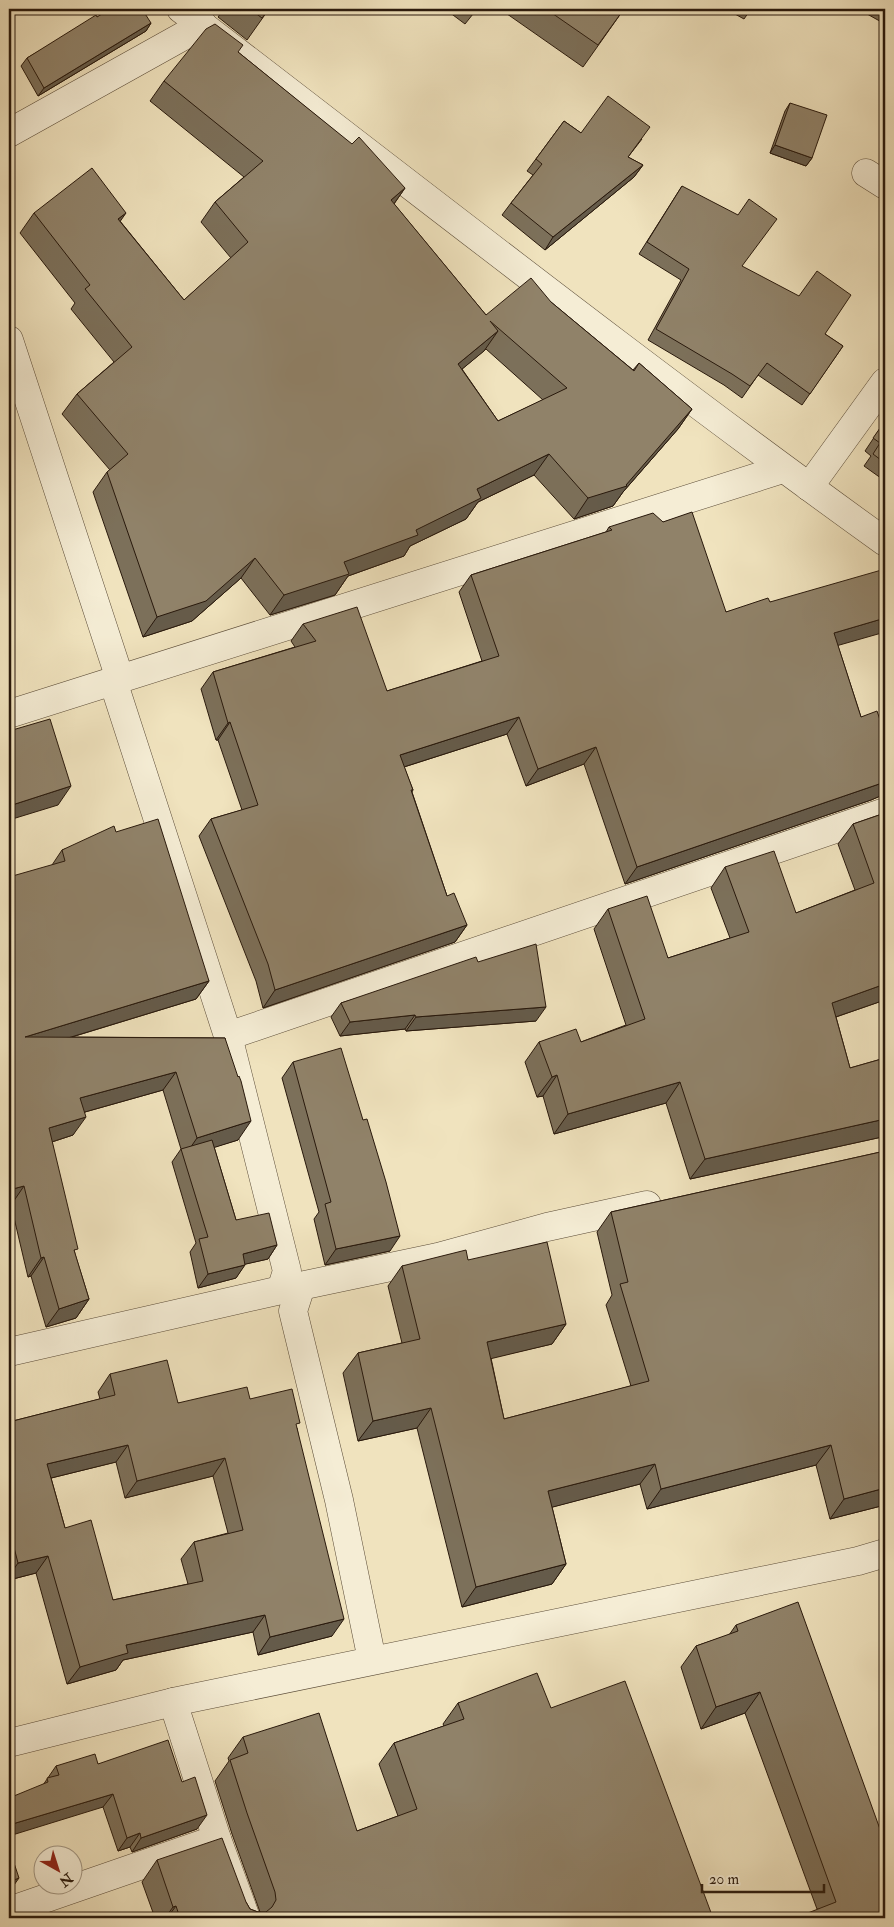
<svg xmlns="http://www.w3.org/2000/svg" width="894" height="1927" font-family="'IM FELL Double Pica',serif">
<rect width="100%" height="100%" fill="#f0e3be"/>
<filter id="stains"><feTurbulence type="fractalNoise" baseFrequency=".004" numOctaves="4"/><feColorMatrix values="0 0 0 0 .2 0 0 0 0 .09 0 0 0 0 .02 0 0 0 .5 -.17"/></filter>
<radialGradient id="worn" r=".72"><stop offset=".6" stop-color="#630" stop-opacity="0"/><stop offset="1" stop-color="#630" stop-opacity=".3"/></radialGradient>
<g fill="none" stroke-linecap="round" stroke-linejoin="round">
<defs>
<g id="minor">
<path d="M 181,9 C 415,188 646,370 885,542"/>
<polyline points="9,133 203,25"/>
<polyline points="866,173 885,185"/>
<polyline points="9,340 120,679"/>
<polyline points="809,487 885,382"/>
<polyline points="113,681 228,1036 287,1271 281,1290"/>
<polyline points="9,714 783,469"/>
<polyline points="228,1036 885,812"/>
<polyline points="301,1286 293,1311 339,1500 372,1660"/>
<polyline points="9,1352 281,1290 438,1257 547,1227 647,1205"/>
<polyline points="173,1702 217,1839 246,1918"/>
<polyline points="9,1743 173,1702 858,1561 885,1553"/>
<polyline points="9,1911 217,1839"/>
</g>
</defs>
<use href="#minor" stroke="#5b4c38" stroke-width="29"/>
<use href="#minor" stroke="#f5edd5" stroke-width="28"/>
</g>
<g fill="#7c705a" stroke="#29190c" fill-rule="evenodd">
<polygon points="224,9 269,9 247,40 218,17"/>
<polygon points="445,9 477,9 465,24"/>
<polygon points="500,9 624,9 583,67"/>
<polygon points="726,9 751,9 744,19"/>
<polygon points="861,9 885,9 885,24 860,10"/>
<polygon points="97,17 151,23 146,31 38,96 21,66 27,58"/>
<path d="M 238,52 L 405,188 L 394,204 L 486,315 L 551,302 L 633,370 L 639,363 L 692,409 L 678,429 L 623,492 L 613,506 L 574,519 L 534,475 L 478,502 L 466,519 L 410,546 L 404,556 L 348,576 L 335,595 L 270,615 L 241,578 L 192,621 L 143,637 L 93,492 L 107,472 L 110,470 L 62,414 L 77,394 L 114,362 L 71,309 L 75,303 L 20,233 L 34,213 L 120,221 L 184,300 L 231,258 L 201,222 L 215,202 L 244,177 L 150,101 L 164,81 ZM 486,349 L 543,400 L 498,421 L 462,369 Z"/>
<polygon points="790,103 812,158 806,166 770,153 785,111"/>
<polygon points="564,121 581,133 642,139 628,157 643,165 634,177 545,250 502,215 511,203 533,175 527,171"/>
<polygon points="682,186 742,267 825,334 843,346 802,405 758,375 742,398 724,385 648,340 681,280 639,254"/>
<polygon points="885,421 885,481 864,466 871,456 865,451"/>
<polygon points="609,527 726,612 770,602 838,646 861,717 885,734 885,794 871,800 625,884 584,764 526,786 507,734 404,767 413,790 412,792 447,896 467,925 455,942 263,1008 256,981 199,836 211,819 242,810 218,740 216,740 201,689 213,672 295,647 291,641 303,624 387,691 482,661 459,592 471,575 606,532"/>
<polygon points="885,813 885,1018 879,1002 836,1017 850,1068 885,1058 885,1137 882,1137 690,1179 666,1103 554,1134 543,1096 537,1097 525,1062 539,1042 581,1042 626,1025 594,929 608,909 668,958 730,938 711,888 725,867 796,913 855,890 838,844 853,824"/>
<polygon points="116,832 209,981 196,999 72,1037 225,1038 238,1140 214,1147 236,1220 277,1245 268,1259 245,1264 236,1278 198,1288 190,1252 196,1243 172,1162 181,1149 163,1090 85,1112 73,1135 52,1142 75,1254 89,1299 76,1318 46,1327 31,1276 28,1277 11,1205 52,865 62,850"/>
<polygon points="478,962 536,1021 406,1031 405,1029 340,1036 331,1017 341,1003"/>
<polygon points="293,1062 363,1120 390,1251 325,1265 314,1219 319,1212 282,1078"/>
<polygon points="885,1151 885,1505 830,1519 816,1465 647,1509 640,1484 552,1507 566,1564 552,1584 462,1607 417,1428 358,1441 343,1373 358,1353 402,1343 388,1286 402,1266 468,1260 566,1324 552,1344 491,1358 504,1419 631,1386 606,1305 612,1295 597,1232 611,1212"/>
<path d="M 110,1374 L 178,1403 L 250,1399 L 297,1428 L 332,1636 L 258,1655 L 253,1632 L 123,1660 L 116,1670 L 67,1684 L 36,1573 L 9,1580 L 9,1422 L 100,1399 L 98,1392 ZM 116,1462 L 125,1498 L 213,1476 L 228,1533 L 194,1542 L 181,1559 L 188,1584 L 113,1600 L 65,1528 L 51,1478 Z"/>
<polygon points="736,1625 885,1918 817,1909 745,1713 701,1729 681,1667 696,1646 729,1635"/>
<polygon points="458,1703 551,1708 713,1918 155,1918 142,1882 157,1860 246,1902 250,1909 258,1912 260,1912 232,1834 215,1781 229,1761 228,1758 243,1737 357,1831 398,1816 379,1764 394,1743 444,1726 443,1724"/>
<polygon points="98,1764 197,1829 132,1852 130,1847 118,1851 103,1807 43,1785 56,1766"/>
</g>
<g fill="#655b4a" stroke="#29190c">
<polygon points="151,23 146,31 38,96 44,88"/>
<polygon points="775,145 812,158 806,166 770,153"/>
<polygon points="643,165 634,177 545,250 553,237"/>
<polygon points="405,188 391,208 391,200"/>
<polygon points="126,213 112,233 118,219"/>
<polygon points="498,331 484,351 444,384 458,364"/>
<polygon points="692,409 678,429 623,492 613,506 574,519 588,498"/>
<polygon points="549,454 534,475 478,502 466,519 410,546 404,556 348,576 335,595 270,615 284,595 344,562 416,530 477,489"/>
<polygon points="255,558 241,578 192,621 143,637 157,617"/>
<polygon points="885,618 885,632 822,650 834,633"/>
<polygon points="519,717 507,734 388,772 400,755"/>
<polygon points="230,722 218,740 216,740 228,723"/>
<polygon points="596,747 584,764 526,786 538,769"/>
<polygon points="885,782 885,794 871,800 625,884 637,867"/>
<polygon points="71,786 58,805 9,820 9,806"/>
<polygon points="467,925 455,942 263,1008 275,990"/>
<polygon points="209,981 196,999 12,1055 25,1037"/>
<polygon points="885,984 885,992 879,1002 818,1023 832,1003"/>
<polygon points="546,1007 536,1021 406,1031 416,1017"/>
<polygon points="415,1015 405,1029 340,1036 350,1022"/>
<polygon points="176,1072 163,1090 67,1117 80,1098"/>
<polygon points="557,1075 543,1096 537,1097 552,1077"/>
<polygon points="680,1082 666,1103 554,1134 568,1114"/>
<polygon points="86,1117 73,1135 36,1147 49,1128"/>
<polygon points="885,1119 885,1137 882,1137 690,1179 705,1159"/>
<polygon points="251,1121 238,1140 184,1157 197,1138"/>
<polygon points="24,1186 11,1205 9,1205 9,1190"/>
<polygon points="400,1236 390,1251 325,1265 336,1249"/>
<polygon points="277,1245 268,1259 233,1267 243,1254"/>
<polygon points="44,1257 31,1276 28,1277 41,1258"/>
<polygon points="245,1265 236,1278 198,1288 208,1274"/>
<polygon points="89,1299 76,1318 46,1327 59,1309"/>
<polygon points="566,1324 552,1344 473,1363 487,1342"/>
<polygon points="431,1408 417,1428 358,1441 373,1421"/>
<polygon points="128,1445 116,1462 35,1482 47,1464"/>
<polygon points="831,1445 816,1465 647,1509 661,1489"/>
<polygon points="225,1458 213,1476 125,1498 137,1481"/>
<polygon points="655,1464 640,1484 534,1512 548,1491"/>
<polygon points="885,1488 885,1505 830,1519 844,1499"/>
<polygon points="48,1556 36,1573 9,1580 9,1576 18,1563"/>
<polygon points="566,1564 552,1584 462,1607 476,1587"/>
<polygon points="265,1615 253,1632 123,1660 116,1670 67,1684 80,1667 126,1645"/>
<polygon points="344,1619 332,1636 258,1655 270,1637"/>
<polygon points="760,1692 745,1713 701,1729 716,1707"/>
<polygon points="113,1794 103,1807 9,1836 9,1825"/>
<polygon points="207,1815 197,1829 132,1852 141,1838"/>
<polygon points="140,1833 130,1847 118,1851 127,1838"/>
<polygon points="19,1878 9,1892 9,1882"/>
<polygon points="176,1906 167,1918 165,1918 173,1907"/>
</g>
<g fill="#908269" stroke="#29190c" fill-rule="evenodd">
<polygon points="110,9 142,9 151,23 44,88 27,58 96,15 97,17"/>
<polygon points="250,9 269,9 262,18"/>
<polygon points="546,9 624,9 598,45"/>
<polygon points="877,9 885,9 885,13"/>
<path d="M 215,24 L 243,45 L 238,52 L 352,144 L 359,137 L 405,188 L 391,200 L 486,315 L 531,278 L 551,302 L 634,371 L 639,363 L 692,409 L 626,485 L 627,486 L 588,498 L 549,454 L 477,489 L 481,498 L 416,530 L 418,535 L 344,562 L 349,574 L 284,595 L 255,558 L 206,601 L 157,617 L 107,472 L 128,454 L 77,394 L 132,347 L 85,289 L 90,285 L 34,213 L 92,168 L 126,213 L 118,219 L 184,300 L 248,242 L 215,202 L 263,161 L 164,81 L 206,29 ZM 490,321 L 567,388 L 498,421 L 458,364 L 498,331 Z"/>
<polygon points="608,96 650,127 628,157 643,165 553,237 511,203 542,164 536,159 564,121 581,133"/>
<polygon points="790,103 827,115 812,158 775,145"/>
<polygon points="682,186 738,215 749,199 777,219 742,266 799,296 817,271 851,295 825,334 843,346 810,394 767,363 750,386 732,374 656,329 689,269 647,242"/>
<polygon points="885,421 885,463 873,454 880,443 873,438"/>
<polygon points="692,512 726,612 768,598 770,602 885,569 885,618 834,633 861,717 877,711 885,734 885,782 637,867 596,747 538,769 519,717 400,755 413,790 411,790 447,896 454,893 467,925 275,990 268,964 211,819 258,805 230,722 228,723 213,672 316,641 303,624 357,607 387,691 499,656 471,575 612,530 609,527 653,513 663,522"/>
<polygon points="50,719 71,786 9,806 9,731"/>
<polygon points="885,813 885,984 832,1003 850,1068 885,1058 885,1119 705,1159 680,1082 568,1114 557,1075 552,1077 539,1042 576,1029 581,1042 645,1019 608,909 647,896 668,958 749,932 725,867 774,851 796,913 874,883 853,824"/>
<polygon points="158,819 209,981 25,1037 225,1038 238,1077 239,1076 241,1081 251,1121 197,1138 176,1072 80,1098 86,1117 49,1128 78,1249 74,1250 89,1299 59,1309 44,1257 41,1258 24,1186 9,1190 9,877 65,861 62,850 114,826 116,832"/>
<polygon points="536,944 546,1007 416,1017 415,1015 350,1022 341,1003 476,957 478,962"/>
<polygon points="341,1048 363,1120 367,1119 386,1182 400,1236 336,1249 325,1204 331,1202 293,1062"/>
<polygon points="212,1140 236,1220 269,1213 277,1245 243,1254 245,1265 208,1274 199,1239 208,1237 181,1149"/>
<polygon points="885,1151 885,1488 844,1499 831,1445 661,1489 655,1464 548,1491 566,1564 476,1587 431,1408 373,1421 358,1353 420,1339 402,1266 466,1250 468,1260 547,1242 566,1324 487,1342 504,1419 649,1381 620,1284 628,1282 611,1212"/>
<path d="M 167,1360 L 178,1403 L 247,1387 L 250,1399 L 292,1389 L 300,1423 L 296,1424 L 344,1619 L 270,1637 L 265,1615 L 126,1645 L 128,1653 L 80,1667 L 48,1556 L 18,1563 L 9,1528 L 9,1422 L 115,1395 L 110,1374 ZM 128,1445 L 137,1481 L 225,1458 L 243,1530 L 194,1542 L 203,1581 L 113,1600 L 91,1520 L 65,1528 L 47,1464 Z"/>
<polygon points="798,1602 885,1843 885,1918 795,1918 836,1902 760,1692 716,1707 696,1646 738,1631 736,1625"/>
<polygon points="537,1673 551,1708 625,1681 713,1918 180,1918 176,1906 173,1907 157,1860 222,1838 246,1902 250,1909 258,1912 266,1912 272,1907 276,1900 275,1892 247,1813 230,1760 248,1753 243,1737 319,1713 357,1831 417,1809 394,1743 464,1719 458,1703"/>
<polygon points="168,1740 182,1782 195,1777 207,1815 141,1838 140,1833 127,1838 113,1794 9,1825 9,1798 48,1782 47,1778 59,1775 56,1766 95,1754 98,1764"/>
<polygon points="9,1848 19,1878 9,1882"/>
</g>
<rect width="894" height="1927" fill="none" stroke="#f0e3be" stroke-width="30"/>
<rect x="10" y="10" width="874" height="1907" fill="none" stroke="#29190c" stroke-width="2.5"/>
<rect x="15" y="15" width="864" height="1897" fill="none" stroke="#29190c"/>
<g transform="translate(58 1870) rotate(141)"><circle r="24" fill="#f5edd5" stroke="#a39885"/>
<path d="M0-4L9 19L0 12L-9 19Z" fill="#8f2418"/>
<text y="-8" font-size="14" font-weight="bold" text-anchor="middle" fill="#29190c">N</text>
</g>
<path d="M702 1884v8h122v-8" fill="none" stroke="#29190c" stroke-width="2.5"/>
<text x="709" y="1884" font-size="15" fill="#29190c" stroke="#f5edd5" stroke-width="4" paint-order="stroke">20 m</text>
<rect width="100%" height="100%" filter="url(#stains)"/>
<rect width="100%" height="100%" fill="url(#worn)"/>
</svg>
